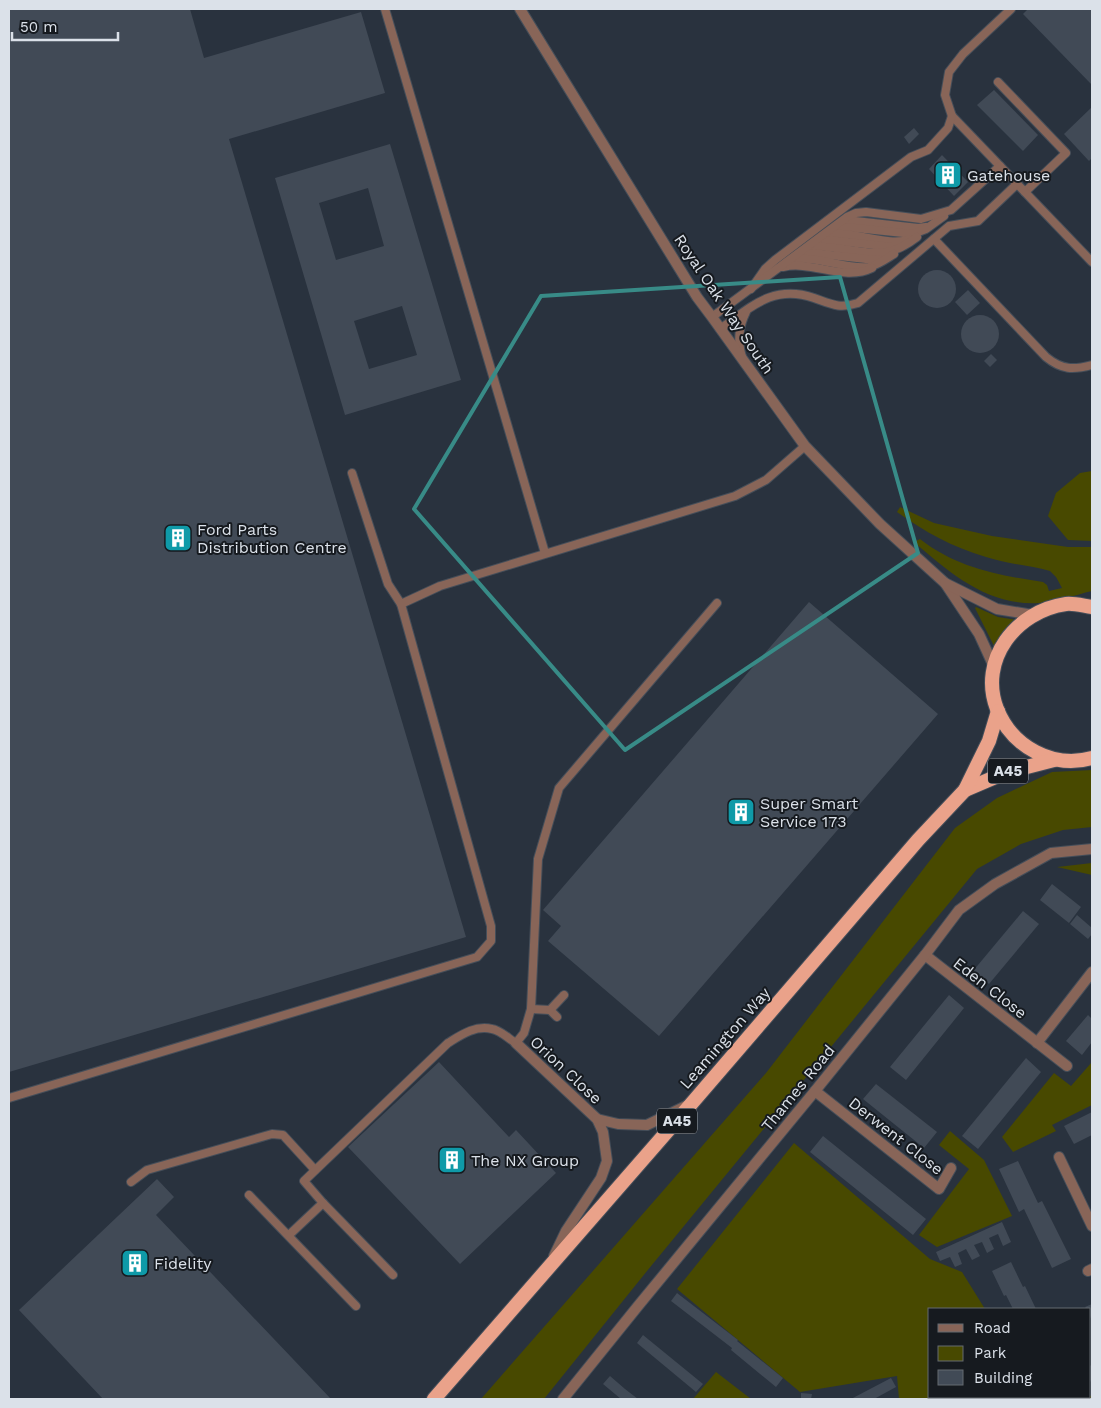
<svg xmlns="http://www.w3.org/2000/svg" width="1101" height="1408" font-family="'Work Sans',sans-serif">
<rect width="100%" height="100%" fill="#29323e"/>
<g fill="#484900">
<polygon points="1092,471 1092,541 1068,540 1048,516 1056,493 1080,473"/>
<path d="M 900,507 L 934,523 L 992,536 L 1068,547 L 1092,547 L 1092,591 C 1075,595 1057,602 1039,603 C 988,606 951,574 914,542 L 920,539 C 957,568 998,575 1043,582 L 1047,585 L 1049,591 L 1062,588 L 1056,577 L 1050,571 C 1029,565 1007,564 986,557 C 952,547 925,532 897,512 Z"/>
<polygon points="976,607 998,617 1017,620 997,646 994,646 975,608"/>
<polygon points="1092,770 1092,827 1063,830 1021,844 977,869 647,1271 544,1399 481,1399 766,1073 955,828 997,798 1052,772"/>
<polygon points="1092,863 1092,875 1057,867"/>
<polygon points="1092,1062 1092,1105 1052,1125 1056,1131 1013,1152 1002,1137 1054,1073 1071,1086"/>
<polygon points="950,1131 984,1160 1012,1216 937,1247 919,1235 969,1169 939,1145"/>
<polygon points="794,1143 930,1259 962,1272 985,1309 930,1309 930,1397 1090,1397 1090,1395 1092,1399 899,1399 897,1376 800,1392 677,1289"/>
<polygon points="716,1372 751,1399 693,1399"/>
</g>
<g fill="#414a56" fill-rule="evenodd">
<polygon points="9,9 190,9 204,58 361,12 385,93 229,139 466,937 9,1072"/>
<polygon points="1028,9 1092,9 1092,85 1023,14"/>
<polygon points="994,90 1038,135 1023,151 977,105"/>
<polygon points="1092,107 1092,158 1089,161 1064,134"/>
<polygon points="914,128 919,134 909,144 904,137"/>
<path d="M 390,144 L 461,380 L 345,415 L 275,178 ZM 368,188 L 384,246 L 336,260 L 319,203 ZM 402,306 L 417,355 L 369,369 L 354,321 Z"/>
<polygon points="942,155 968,182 954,196 929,169"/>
<circle cx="937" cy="289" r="19"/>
<polygon points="968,290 980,303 967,315 955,302"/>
<circle cx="980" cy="334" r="19"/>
<polygon points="991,354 997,360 990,367 984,361"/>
<polygon points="809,602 938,714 659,1036 548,941 561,926 543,910"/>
<polygon points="1052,884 1081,907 1069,923 1040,900"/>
<polygon points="1023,911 1039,924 989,984 973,971"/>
<polygon points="1077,915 1092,928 1092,934 1088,939 1070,924"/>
<polygon points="949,995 964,1008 906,1080 890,1067"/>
<polygon points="1088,1015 1092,1019 1092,1042 1082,1055 1066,1041"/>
<polygon points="1026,1058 1041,1072 978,1149 962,1136"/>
<polygon points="439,1062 509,1137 516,1130 556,1173 460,1264 348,1147"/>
<polygon points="876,1084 937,1132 924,1148 863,1099"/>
<polygon points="1092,1112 1092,1135 1074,1144 1064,1126"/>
<polygon points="823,1136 926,1219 913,1235 810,1152"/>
<polygon points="1018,1161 1038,1203 1042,1201 1071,1259 1052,1268 1024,1209 1019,1212 999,1169"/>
<polygon points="157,1179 174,1197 156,1215 331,1399 103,1399 19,1310"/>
<polygon points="1002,1222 1011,1242 1003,1246 998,1234 989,1238 994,1249 987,1253 982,1242 974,1245 980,1256 972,1260 966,1249 958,1253 962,1264 955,1267 950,1257 940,1261 936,1252"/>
<polygon points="1011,1262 1023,1287 1025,1286 1036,1309 1013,1309 1006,1295 1004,1296 992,1271"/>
<polygon points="677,1293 738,1340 737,1341 783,1378 776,1387 731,1350 732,1348 671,1301"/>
<polygon points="1092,1304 1092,1322 1090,1316 1090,1309 1087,1309 1085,1307"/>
<polygon points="643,1335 703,1384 696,1392 637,1343"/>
<polygon points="1092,1364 1092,1385 1090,1380 1090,1366"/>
<polygon points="610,1376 625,1389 638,1399 621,1399 603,1384"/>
<polygon points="891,1378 896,1387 874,1399 851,1399"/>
<polygon points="801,1393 812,1394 811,1399 801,1399"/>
</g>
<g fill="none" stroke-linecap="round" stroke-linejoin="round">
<defs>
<g id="service">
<polyline points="385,9 545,553"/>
<polyline points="998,82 1066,153 1025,192"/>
<polyline points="952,116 1092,262"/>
<polyline points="843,222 855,221 918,228 926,227"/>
<polyline points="834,228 846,227 913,234 926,229 944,216"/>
<path d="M 826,235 C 853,229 886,248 911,239"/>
<path d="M 934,239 L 1046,357 C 1062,370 1073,370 1092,365"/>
<polyline points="816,242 829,240 892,247 898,247"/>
<path d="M 807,248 C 816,245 825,247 835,248 C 871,252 886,261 917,237"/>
<polyline points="801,254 812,253 875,260 883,259"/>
<path d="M 789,261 C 815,253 843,270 869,267 C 878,265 886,259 894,254"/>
<path d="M 783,267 C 812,260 844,282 872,268"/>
<polyline points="751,289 765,269 775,260 911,157 928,150 948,128 952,116 945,95 949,72 963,54 1011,9"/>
<polyline points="712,317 847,217 856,213 866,212 921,219 951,210 1000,166"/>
<path d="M 720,329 C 751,307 773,284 814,298 C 831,304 839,309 858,303 L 949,226 L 978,221 L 1017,184"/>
<path d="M 742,357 C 737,341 739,326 746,312"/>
<polyline points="352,473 388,584 401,604"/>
<polyline points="531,1009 550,1010 557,1017"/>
<polyline points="550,1010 564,995"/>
<polyline points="9,1098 477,957 491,941 491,926 401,604 440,586 735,496 766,480 805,446"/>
<polyline points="131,1182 147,1170 272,1134 283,1135 315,1170"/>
<polyline points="249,1195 356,1306"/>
<polyline points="289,1235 323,1203"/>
<path d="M 393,1275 L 323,1203 L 304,1181 L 448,1043 C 461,1035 475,1025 492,1029 C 500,1030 509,1039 516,1043 L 524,1033 L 531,1009 L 538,859 L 559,788 L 717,603"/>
</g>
<g id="minor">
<polyline points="520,9 697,297 712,317 805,446 880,524 945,583 979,634 995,669"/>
<polyline points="945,583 997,609 1033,615"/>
<polyline points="925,955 1067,1066"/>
<polyline points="516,1043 597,1119 603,1132 607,1161 601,1178 566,1231 554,1256"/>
<polyline points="1037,1043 1092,972"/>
<polyline points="815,1091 939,1189 951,1168"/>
<polyline points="597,1119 618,1124 647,1125 688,1105"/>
<polyline points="1059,1157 1092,1226"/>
<polyline points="1088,1271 1092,1269"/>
<polyline points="563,1399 638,1306 815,1091 925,955 959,910 995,884 1051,853 1092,849"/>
</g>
<g id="trunk">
<path d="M 1092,607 C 1084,606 1074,603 1066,604 C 1016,611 978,660 997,709 C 1012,747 1053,769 1092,758"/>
<polyline points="965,790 1007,772 1054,760"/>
<polyline points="434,1399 692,1103 918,840 965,790 989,741 998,711"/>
</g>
</defs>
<use href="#service" stroke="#454e59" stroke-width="10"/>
<use href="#minor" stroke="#454e59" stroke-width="12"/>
<use href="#trunk" stroke="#454e59" stroke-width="16"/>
<use href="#service" stroke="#886558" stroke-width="8"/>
<use href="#minor" stroke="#886558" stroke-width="10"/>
<use href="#trunk" stroke="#eaa28a" stroke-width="14"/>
</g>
<path fill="none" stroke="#388b87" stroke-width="4" stroke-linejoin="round" d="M 840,277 L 918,553 L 625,750 L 414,509 L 541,296 Z"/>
<defs>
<symbol id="building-square" viewBox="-11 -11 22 22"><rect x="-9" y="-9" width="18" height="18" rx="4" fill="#0f9aa8" stroke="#161a1f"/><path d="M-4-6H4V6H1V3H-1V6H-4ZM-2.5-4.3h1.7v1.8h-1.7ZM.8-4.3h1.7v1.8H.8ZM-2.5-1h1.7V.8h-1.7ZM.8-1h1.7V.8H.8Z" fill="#fff"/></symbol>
</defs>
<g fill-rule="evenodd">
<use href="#building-square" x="932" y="159" width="32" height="32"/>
<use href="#building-square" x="162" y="522" width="32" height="32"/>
<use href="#building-square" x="725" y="796" width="32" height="32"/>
<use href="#building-square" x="436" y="1144" width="32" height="32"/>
<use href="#building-square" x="119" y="1247" width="32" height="32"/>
</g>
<g text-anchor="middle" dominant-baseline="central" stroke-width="4" stroke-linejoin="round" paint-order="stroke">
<g fill="#161a1f" stroke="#a0a5ac" stroke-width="1">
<rect x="988" y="758.5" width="40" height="25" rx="4"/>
<rect x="657" y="1108.5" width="40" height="25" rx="4"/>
</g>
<g font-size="15" font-weight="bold" fill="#dbe1e9">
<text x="1008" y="771">A45</text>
<text x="677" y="1121">A45</text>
</g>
<g font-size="16" fill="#dbe1e9" stroke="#161a1f" text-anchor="start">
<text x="967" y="175">Gatehouse</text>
<text x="197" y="529">Ford Parts<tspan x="197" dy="18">Distribution Centre</tspan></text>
<text x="760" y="803">Super Smart<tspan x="760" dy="18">Service 173</tspan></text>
<text x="471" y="1160">The NX Group</text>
<text x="154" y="1263">Fidelity</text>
</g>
<g font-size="16" fill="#dbe1e9" stroke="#161a1f">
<text transform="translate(724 304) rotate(56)">Royal Oak Way South</text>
<text transform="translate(990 988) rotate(38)">Eden Close</text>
<text transform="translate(725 1038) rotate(-49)">Leamington Way</text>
<text transform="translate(566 1070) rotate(43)">Orion Close</text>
<text transform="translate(798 1088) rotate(-51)">Thames Road</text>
<text transform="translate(896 1136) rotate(38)">Derwent Close</text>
</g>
</g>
<rect width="1101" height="1408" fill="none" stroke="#dbe1e9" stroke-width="20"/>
<rect x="928" y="1308" width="162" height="90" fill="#161a1f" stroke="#656a70"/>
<rect x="938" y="1324" width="25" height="8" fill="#886558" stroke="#656a70"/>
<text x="974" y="1333" font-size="15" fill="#dbe1e9">Road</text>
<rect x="938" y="1346" width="25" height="15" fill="#484900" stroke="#656a70"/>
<text x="974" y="1358" font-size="15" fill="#dbe1e9">Park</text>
<rect x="938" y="1370" width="25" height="15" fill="#414a56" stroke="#656a70"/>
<text x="974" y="1383" font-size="15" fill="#dbe1e9">Building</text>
<path d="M12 32v8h106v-8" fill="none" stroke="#dbe1e9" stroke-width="2.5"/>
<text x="20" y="32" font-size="15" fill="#dbe1e9" stroke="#161a1f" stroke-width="4" paint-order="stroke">50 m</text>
</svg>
